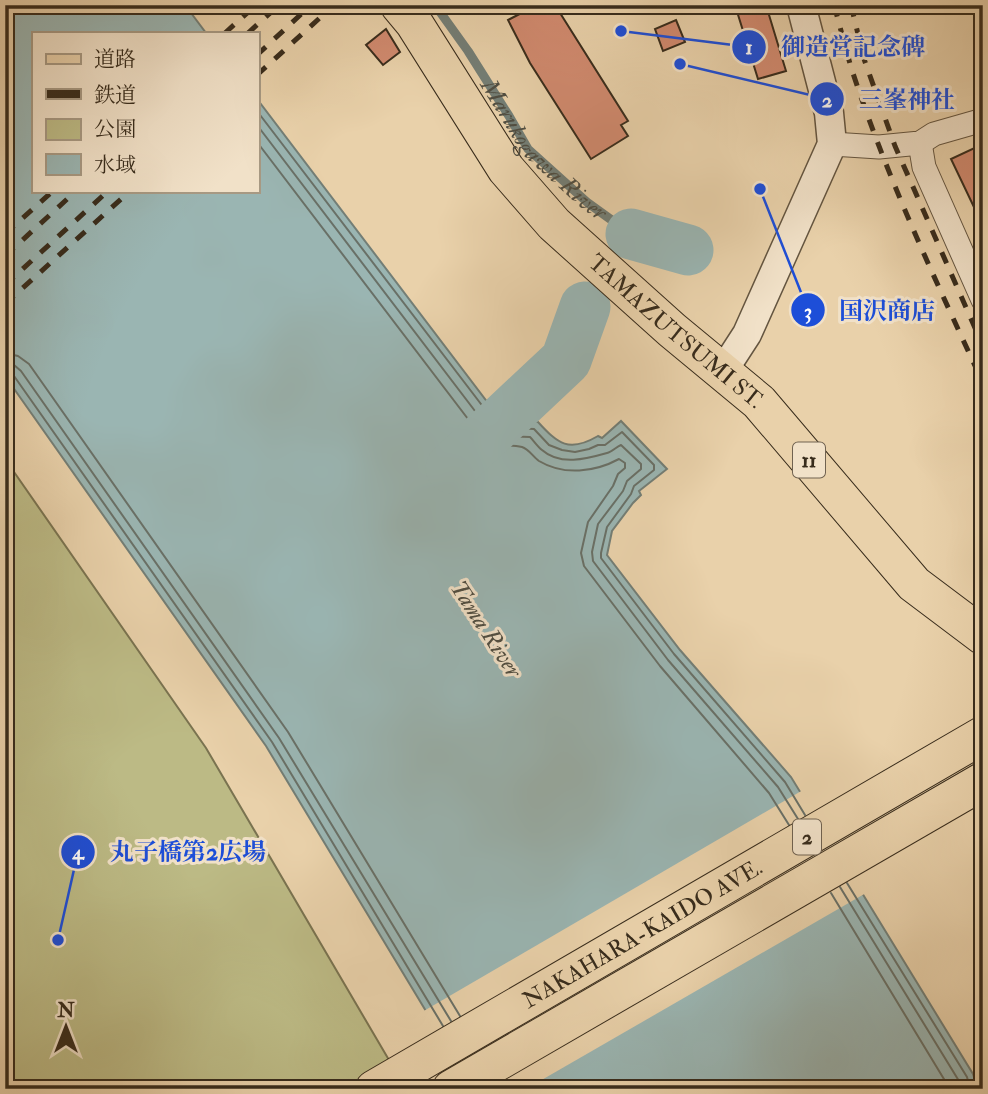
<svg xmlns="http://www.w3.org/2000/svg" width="988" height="1094" font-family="'IM FELL Double Pica','Noto Serif JP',serif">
<rect width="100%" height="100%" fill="#e9d1aa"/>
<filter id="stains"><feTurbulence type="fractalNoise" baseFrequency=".00286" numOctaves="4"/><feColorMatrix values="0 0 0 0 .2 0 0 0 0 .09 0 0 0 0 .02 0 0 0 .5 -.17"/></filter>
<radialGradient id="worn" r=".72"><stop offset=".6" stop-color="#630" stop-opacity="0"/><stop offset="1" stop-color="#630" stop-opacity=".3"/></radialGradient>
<polygon fill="#bcba85" stroke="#7a7350" stroke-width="2" points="5,459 206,748 406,1089 5,1089"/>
<path fill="#9ab5b2" stroke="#737e76" stroke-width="2" d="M 5,5 L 185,5 L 206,33 L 33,33 L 33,191 L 257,191 L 257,99 L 501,420 L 538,422 C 558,444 569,453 598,436 L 602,438 L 621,421 L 667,469 L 639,491 L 641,495 L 633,503 L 612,531 L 607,555 L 680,650 L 791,777 L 973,1074 L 978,1089 L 473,1089 L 266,746 L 5,376 Z"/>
<polygon fill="#e9d1aa" points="803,790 866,893 526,1089 469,1089 422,1012"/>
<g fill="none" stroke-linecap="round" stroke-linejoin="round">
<g stroke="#697067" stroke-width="2">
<polyline points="257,111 497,425 501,427 534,429 549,445 562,450 575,452 589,449 598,445 605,445 622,432 654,465 654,470 634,486 631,494 607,527 601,553 601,558 674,654 785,782 805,815"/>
<path d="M 257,125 L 491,432 L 500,436 L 530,437 C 534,441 537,446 542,450 C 560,466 586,459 607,453 C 612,452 616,447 621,445 L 641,464 L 641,469 L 627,481 L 623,491 L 598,524 L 592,552 L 593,561 L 668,660 L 778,787 L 798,819"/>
<path d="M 257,142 L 484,440 C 497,448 509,444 522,447 C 529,449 533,457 539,461 C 564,476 595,472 619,459 L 625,463 L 625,468 L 618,474 L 613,486 L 588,522 L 581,553 L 584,566 L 660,666 L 769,793 L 789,825"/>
<polyline points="5,353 18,356 29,364 288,732 460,1016"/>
<polyline points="5,364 14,365 21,371 279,738 451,1021"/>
<polyline points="5,373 11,373 14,376 272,742 443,1026"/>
<polyline points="847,883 967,1077 970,1089"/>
<polyline points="840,887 959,1081 961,1089"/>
<polyline points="831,893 950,1089"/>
</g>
<path stroke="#737e76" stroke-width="9" id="s1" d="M 435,5 L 468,51 L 509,116 L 528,149 L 588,203 L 631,234 L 629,245"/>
<g stroke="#9ab5b2" stroke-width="51">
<polyline points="631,234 688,250"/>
<polyline points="451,468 566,360 585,307"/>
</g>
</g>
<g fill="#d18a6f" stroke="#382c1c" stroke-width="2">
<polygon points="537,5 555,5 628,121 621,125 628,136 591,159 530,63 508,20"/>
<polygon points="735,5 766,5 786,71 758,79"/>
<polygon points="676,20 685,42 663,51 655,29"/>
<polygon points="386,29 400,52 383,65 366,45"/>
<polygon points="983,144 983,226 951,159"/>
</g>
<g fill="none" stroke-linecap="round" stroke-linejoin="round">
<defs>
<g id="minor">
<polyline points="920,143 924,167 983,300"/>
<polyline points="832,144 879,147 920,143 934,134 983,120"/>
</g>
<polyline id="tertiary" points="723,371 747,334 832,144 829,113 801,5"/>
<g id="primary">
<path id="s2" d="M 399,5 L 414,23 L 506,169 L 554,224 L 672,330 L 759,402 L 914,584 L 983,636"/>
<path id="s3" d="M 374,1089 L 983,735"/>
<polyline points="451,1089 983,781"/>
</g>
</defs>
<use href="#minor" stroke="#645540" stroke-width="25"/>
<use href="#tertiary" stroke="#645540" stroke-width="31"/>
<use href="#primary" stroke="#382c1c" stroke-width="39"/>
<use href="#minor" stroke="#f1e1c8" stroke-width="23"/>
<use href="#tertiary" stroke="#f1e1c8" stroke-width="28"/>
<use href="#primary" stroke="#e9d1aa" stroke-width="37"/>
<g stroke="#382c1c" stroke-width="5" stroke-dasharray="12 12" stroke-linecap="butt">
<path d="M 834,5 C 840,26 845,47 851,67 C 886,176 935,279 983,383"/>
<polyline points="851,5 864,59 895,146 983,346"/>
<polyline points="225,33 256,5"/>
<polyline points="248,33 279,5"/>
<polyline points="257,55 311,5"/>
<polyline points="257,75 334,5"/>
<polyline points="5,234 53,191"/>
<polyline points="5,256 76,191"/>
<polyline points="5,285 108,191"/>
<polyline points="5,304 130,191"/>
</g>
</g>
<g text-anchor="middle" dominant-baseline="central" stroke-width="6" stroke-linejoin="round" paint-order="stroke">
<g fill="#f1e1c8" stroke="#706250" stroke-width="2">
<rect x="793" y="442.5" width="32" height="35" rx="5"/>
<rect x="793" y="819.5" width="28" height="35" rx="5"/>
</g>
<g font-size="21" font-weight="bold" fill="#382c1c">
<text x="809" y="460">11</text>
<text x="807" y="837">2</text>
</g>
<g font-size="23" fill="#382c1c" stroke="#f1e1c8">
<text stroke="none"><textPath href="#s2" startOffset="432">TAMAZUTSUMI ST.</textPath></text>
<text stroke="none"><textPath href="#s3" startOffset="310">NAKAHARA-KAIDO AVE.</textPath></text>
</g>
<g font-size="24" font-style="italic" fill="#504e42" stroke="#f1e1c8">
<text stroke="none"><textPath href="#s1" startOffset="182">Marukogawa River</textPath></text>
<text transform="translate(486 629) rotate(57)">Tama River</text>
</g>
</g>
<path fill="none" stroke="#1d4ed8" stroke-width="2.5" d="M621 31L749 47M680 64L827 99M760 189L808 310M58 940L78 852"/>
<g fill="#1d4ed8" stroke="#f1e1c8" stroke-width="2.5">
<circle cx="621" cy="31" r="7"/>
<circle cx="680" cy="64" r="7"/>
<circle cx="760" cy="189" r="7"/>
<circle cx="58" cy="940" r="7"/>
<circle cx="749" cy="47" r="18"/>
<circle cx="827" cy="99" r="18"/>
<circle cx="808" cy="310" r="18"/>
<circle cx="78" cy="852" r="18"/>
</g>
<g font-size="21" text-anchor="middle" font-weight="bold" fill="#fff">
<text x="749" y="54">1</text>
<text x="827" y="107">2</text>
<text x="808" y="318">3</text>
<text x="78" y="859">4</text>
</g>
<g font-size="24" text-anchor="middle" font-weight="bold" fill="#1d4ed8" stroke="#f1e1c8" stroke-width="6" stroke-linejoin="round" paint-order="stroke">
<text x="853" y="55">御造営記念碑</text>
<text x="907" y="108">三峯神社</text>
<text x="887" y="319">国沢商店</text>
<text x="188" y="860">丸子橋第2広場</text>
</g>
<rect width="988" height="1094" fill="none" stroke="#e9d1aa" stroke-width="28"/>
<rect x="7" y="7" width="974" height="1080" fill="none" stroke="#382c1c" stroke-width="3.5"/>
<rect x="14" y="14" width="960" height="1066" fill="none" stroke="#382c1c" stroke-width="2"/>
<rect x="32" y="32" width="228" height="161" fill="#f1e1c8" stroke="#a79983" stroke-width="2"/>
<rect x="46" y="54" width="35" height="10" fill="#e9d1aa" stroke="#a79983" stroke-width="2"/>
<text x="94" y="66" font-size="21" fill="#382c1c">道路</text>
<rect x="46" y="89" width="35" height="10" fill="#382c1c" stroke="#a79983" stroke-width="2"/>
<text x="94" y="102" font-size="21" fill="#382c1c">鉄道</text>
<rect x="46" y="119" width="35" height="21" fill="#bcba85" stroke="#a79983" stroke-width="2"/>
<text x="94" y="136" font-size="21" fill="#382c1c">公園</text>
<rect x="46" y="154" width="35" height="21" fill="#9ab5b2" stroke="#a79983" stroke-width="2"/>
<text x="94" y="172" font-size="21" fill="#382c1c">水域</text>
<g transform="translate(66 1027)" stroke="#f1e1c8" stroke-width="5" paint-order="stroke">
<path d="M0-5L12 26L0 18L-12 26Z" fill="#382c1c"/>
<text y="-10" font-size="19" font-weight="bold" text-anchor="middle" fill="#382c1c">N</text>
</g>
<rect width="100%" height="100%" filter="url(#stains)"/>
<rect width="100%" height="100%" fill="url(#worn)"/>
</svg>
